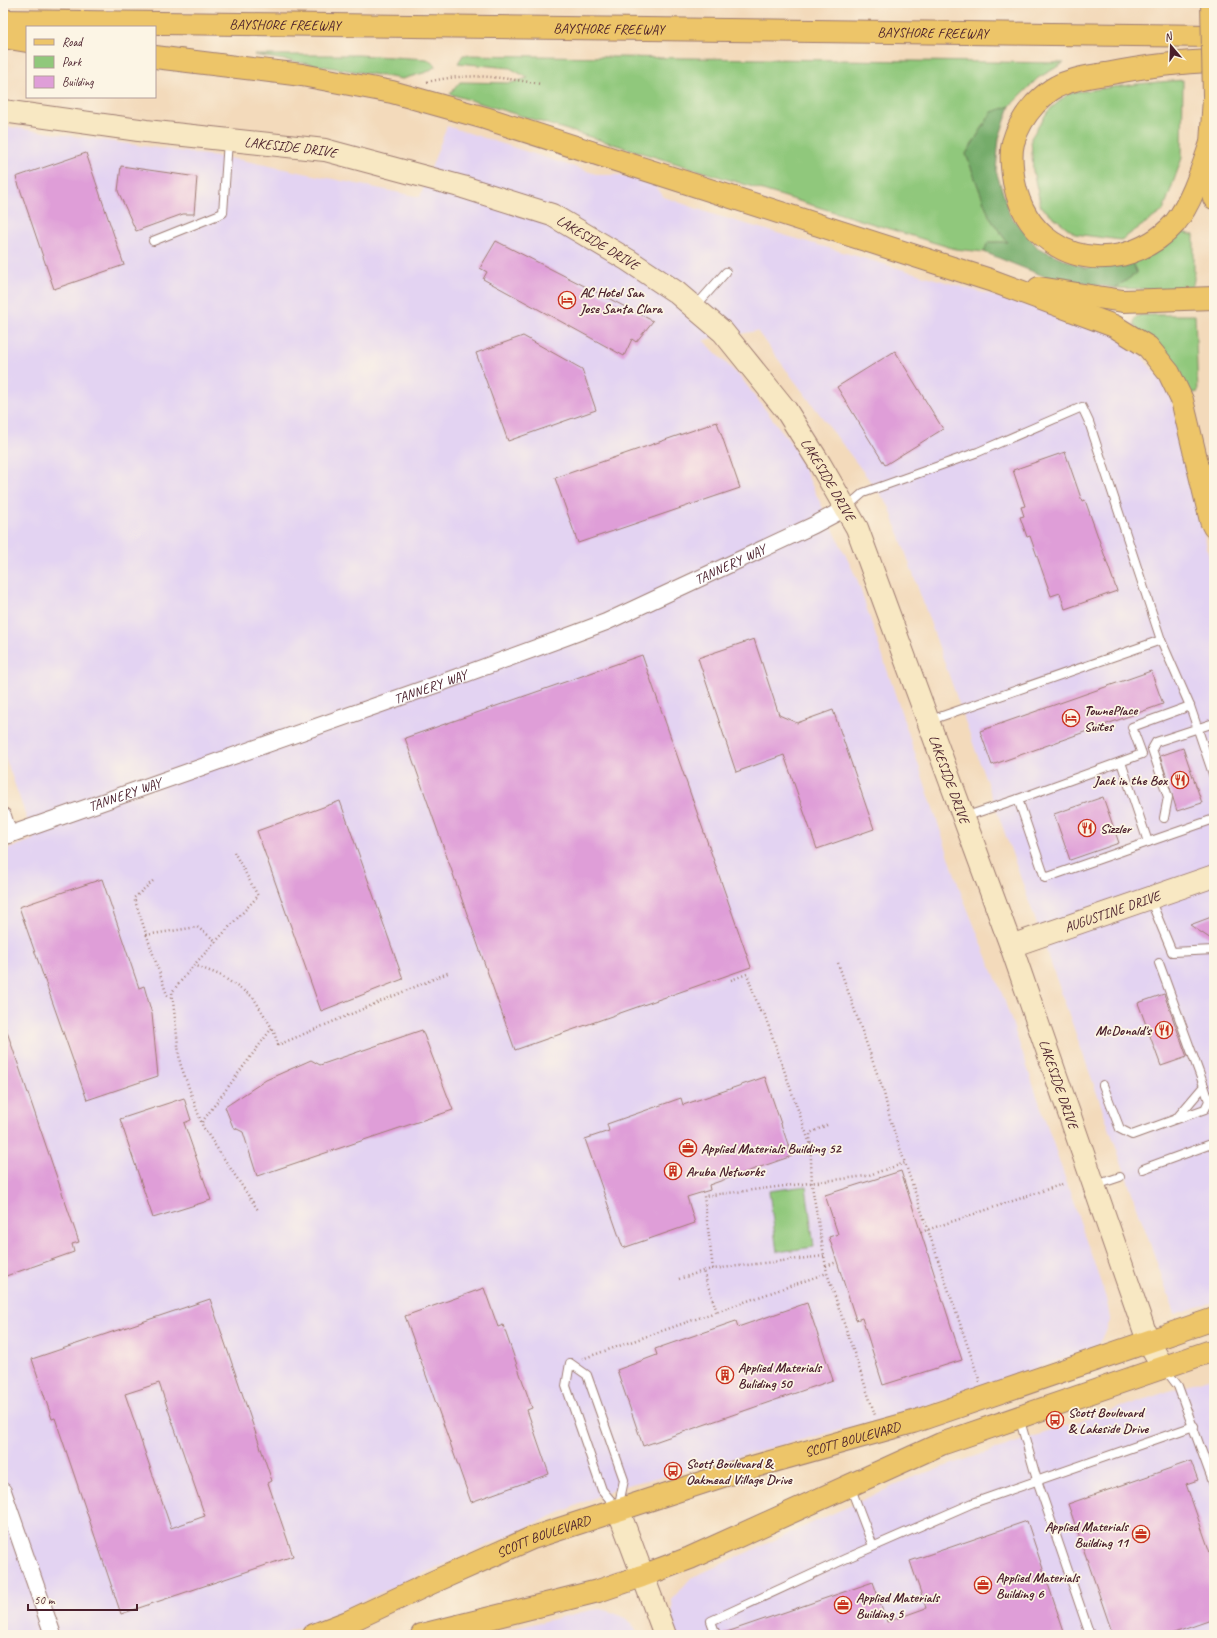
<svg xmlns="http://www.w3.org/2000/svg" width="1217" height="1638" font-family="Caveat,sans-serif">
<rect width="100%" height="100%" fill="#fcf5e5"/>
<filter id="ink" filterUnits="userSpaceOnUse"><feTurbulence type="fractalNoise" baseFrequency=".025" numOctaves="2"/><feDisplacementMap in="SourceGraphic" scale="8" xChannelSelector="R" yChannelSelector="G"/><feConvolveMatrix kernelMatrix="1 2 1 2 8 2 1 2 1" color-interpolation-filters="sRGB"/></filter>
<filter id="wash" filterUnits="userSpaceOnUse"><feTurbulence type="fractalNoise" baseFrequency=".012" numOctaves="4" result="noise"/><feDisplacementMap in="SourceGraphic" scale="16" xChannelSelector="R" yChannelSelector="G"/><feGaussianBlur stdDeviation="0.9" result="paint"/><feColorMatrix in="noise" values="0 0 0 0 0 0 0 0 0 0 0 0 0 0 0 0 0 1.4 0 .05"/><feComposite in="paint" operator="in"/></filter>
<g filter="url(#wash)">
<rect width="100%" height="100%" fill="#f3dabb"/>
<g fill="#e3d3f2">
<polygon points="3,126 241,160 420,197 447,126 599,175 617,175 639,180 655,186 664,197 715,215 1104,328 1132,345 1167,387 1187,457 1214,580 1214,1302 1175,1314 889,506 757,331 703,340 742,379 793,446 857,579 961,893 1003,996 1107,1301 1110,1319 1106,1332 1098,1344 1091,1349 906,1413 616,1488 330,1615 279,1635 3,1635 3,851 34,839 3,751"/>
<polygon points="1214,1376 1214,1635 677,1635 673,1626 672,1599 691,1578 911,1478"/>
<polygon points="601,1609 612,1612 627,1619 640,1635 487,1635 591,1610"/>
</g>
<g fill="#90c87b" stroke="#6d7453">
<polygon points="254,55 358,55 427,59 436,66 427,72 402,79"/>
<polygon points="463,55 1064,63 1038,78 1010,106 992,112 966,154 990,218 1007,242 988,242 984,252 955,249 450,94 460,82 511,83 528,78 510,68 458,63"/>
<polygon points="1183,80 1182,158 1163,211 1121,240 1075,234 1041,207 1033,171 1031,138 1048,111 1069,93 1137,84"/>
<polygon points="1182,232 1194,235 1194,280 1192,287 1183,290 1115,288 1137,273 1132,263 1163,248"/>
<polygon points="1140,315 1195,315 1198,392 1185,395 1134,324 1135,318"/>
<polygon points="806,1186 814,1247 777,1252 769,1191"/>
</g>
<polygon fill="#74ac6b" stroke="#5f664b" points="1010,106 999,138 996,171 1010,215 1038,248 1085,268 1132,263 1137,273 1115,288 1046,277 984,252 988,242 1007,242 990,218 966,154 992,112"/>
<g id="blocks">
<g fill="#df9ed8" fill-rule="evenodd">
<polygon points="86,153 124,265 54,289 16,177"/>
<polygon points="121,166 197,177 194,214 183,214 136,231 118,191"/>
<polygon points="496,241 653,321 636,342 632,339 624,356 483,279 487,272 480,268"/>
<polygon points="523,336 582,369 596,410 508,441 476,353"/>
<polygon points="895,351 943,429 885,465 837,387"/>
<polygon points="717,422 740,488 578,543 555,478"/>
<polygon points="1065,452 1082,501 1085,500 1117,591 1065,609 1060,593 1051,596 1030,536 1027,537 1020,517 1024,516 1021,507 1025,506 1013,470"/>
<polygon points="754,639 779,715 797,723 833,710 874,829 817,849 784,755 736,772 698,658"/>
<polygon points="642,655 751,967 515,1050 405,738"/>
<polygon points="1151,671 1163,704 992,765 980,731"/>
<polygon points="1183,748 1202,803 1177,811 1160,756"/>
<polygon points="1103,797 1119,843 1070,860 1054,814"/>
<polygon points="340,801 403,979 321,1011 257,831"/>
<polygon points="102,879 139,988 144,986 152,1014 158,1076 87,1100 19,907"/>
<polygon points="1214,916 1214,941 1190,925"/>
<polygon points="1164,994 1187,1057 1161,1066 1138,1003"/>
<polygon points="3,1026 5,1026 79,1242 72,1244 74,1252 3,1277"/>
<polygon points="422,1030 453,1110 257,1176 243,1132 233,1127 225,1107 266,1080 311,1060 320,1065"/>
<polygon points="765,1077 792,1156 709,1185 710,1190 687,1197 695,1223 623,1248 585,1139 609,1131 607,1124 681,1098 683,1105"/>
<polygon points="184,1098 191,1120 184,1123 211,1200 153,1218 120,1119"/>
<polygon points="901,1171 962,1360 883,1385 862,1318 856,1320 829,1237 838,1234 825,1195"/>
<polygon points="484,1288 498,1327 503,1325 532,1408 527,1410 549,1474 471,1502 405,1316"/>
<path d="M 210,1299 L 272,1481 L 268,1483 L 293,1556 L 121,1614 L 55,1418 L 52,1419 L 32,1359 ZM 159,1383 L 205,1516 L 171,1528 L 125,1394 Z"/>
<polygon points="807,1303 833,1380 643,1446 617,1370 657,1355 655,1349 736,1321 738,1327"/>
<polygon points="1191,1461 1198,1480 1186,1484 1214,1564 1214,1619 1168,1635 1113,1635 1068,1504"/>
<polygon points="1027,1521 1065,1635 725,1635 724,1633 873,1582 887,1622 926,1608 910,1561"/>
</g>
</g>
</g>
<g filter="url(#ink)">
<use href="#blocks" fill-opacity="0" stroke="#9e7c73" stroke-width="1"/>
<g fill="none" stroke-linecap="round" stroke-linejoin="round">
<defs>
<g id="lane">
<polyline points="153,241 223,213 228,141"/>
<polyline points="695,307 726,272"/>
<polyline points="847,507 863,493 978,452 1082,407 1089,422 1161,640 1190,706 1214,777"/>
<polyline points="928,721 1161,640"/>
<polyline points="1121,762 1148,842"/>
<polyline points="1018,799 1142,754 1132,727 1190,706"/>
<polyline points="964,817 1018,799 1045,878 1214,819"/>
<polyline points="1164,818 1168,797 1152,749 1156,742 1214,723"/>
<polyline points="1150,899 1172,952 1214,950"/>
<polyline points="1103,1085 1120,1129 1132,1135 1176,1119 1204,1086 1159,963"/>
<polyline points="1177,1119 1205,1109 1209,1101 1204,1086"/>
<polyline points="1143,1169 1214,1143"/>
<polyline points="1096,1185 1120,1177"/>
<polygon points="570,1363 587,1375 624,1480 618,1509 602,1490 566,1386"/>
<polyline points="1165,1369 1178,1386 1214,1485"/>
<polyline points="1019,1417 1037,1480 1090,1635"/>
<polyline points="850,1486 873,1546"/>
<polyline points="716,1635 711,1621 845,1559 973,1503 1194,1426"/>
</g>
<g id="street">
<polyline points="3,816 9,835"/>
<path id="s1" d="M 3,837 L 438,684 L 566,637 L 606,622 L 814,525 L 846,508"/>
<polyline points="3,1491 53,1635"/>
</g>
<g id="secondary">
<path id="s2" d="M 3,111 L 146,131 L 325,150 L 463,187 L 552,215 L 628,260 L 676,292 L 723,332 L 786,410 L 820,464 L 857,528 L 1011,946 L 1148,1341 L 1163,1367"/>
<path id="s3" d="M 1011,946 L 1214,876"/>
<polyline points="618,1509 665,1635"/>
</g>
<g id="primary">
<polyline points="1214,98 1211,143 1214,198"/>
<path id="s4" d="M 314,1635 L 348,1622 L 431,1583 L 532,1538 L 738,1471 L 913,1422 L 1214,1319"/>
<polyline points="422,1635 598,1591 642,1576 690,1558 941,1444 1214,1350"/>
</g>
<g id="highway">
<path id="s5" d="M 3,21 L 1214,36"/>
<polyline points="3,37 27,41"/>
<polyline points="155,57 302,75 392,92 485,118 990,280 1114,326 1148,347 1169,373 1182,400 1211,521 1214,527"/>
<path d="M 1211,143 C 1202,169 1192,202 1175,223 C 1161,239 1141,250 1121,255 C 1068,266 1024,234 1014,182 C 1012,170 1010,155 1013,143 C 1017,128 1025,115 1035,104 C 1041,98 1048,91 1056,87 C 1071,79 1090,76 1106,74 C 1142,67 1177,62 1214,61"/>
<polyline points="1039,288 1123,301 1214,298"/>
</g>
</defs>
<use href="#lane" stroke="#9e7c73" stroke-width="10"/>
<use href="#street" stroke="#9e7c73" stroke-width="18"/>
<use href="#secondary" stroke="#9e7c73" stroke-width="24"/>
<use href="#primary" stroke="#9e7c73" stroke-width="24"/>
<use href="#highway" stroke="#9e7c73" stroke-width="24"/>
<g stroke="#9e7c73" stroke-width="2.5" stroke-dasharray="1 3" stroke-linecap="butt">
<path d="M 427,82 C 471,72 498,77 541,84"/>
<polyline points="234,852 258,896 194,965 172,992 180,1063 203,1127 258,1210"/>
<polyline points="153,881 134,898 167,995 173,999"/>
<polyline points="146,935 197,927 216,941"/>
<polyline points="838,963 884,1093 890,1119 905,1163"/>
<polyline points="194,965 220,975 253,997 272,1028 202,1122"/>
<polyline points="731,980 747,974 760,1011 763,1010 810,1144"/>
<polyline points="273,1029 278,1045 450,972"/>
<polyline points="827,1125 810,1133 812,1186 827,1273"/>
<polyline points="921,1232 1063,1184"/>
<polyline points="824,1256 713,1269 704,1196 866,1176 905,1163 980,1382"/>
<polyline points="826,1266 837,1262"/>
<polyline points="713,1269 703,1271 717,1312"/>
<polyline points="679,1279 703,1271"/>
<polyline points="582,1359 827,1273 875,1415"/>
</g>
<use href="#lane" stroke="#fff" stroke-width="8"/>
<use href="#street" stroke="#fff" stroke-width="16"/>
<use href="#secondary" stroke="#f8e8c3" stroke-width="22"/>
<use href="#primary" stroke="#edc569" stroke-width="22"/>
<use href="#highway" stroke="#edc569" stroke-width="22"/>
<defs>
<polyline id="primary-bridge" points="1212,3 1214,96"/>
</defs>
<use href="#primary-bridge" stroke="#9e7c73" stroke-width="24" stroke-linecap="butt"/>
<use href="#primary-bridge" stroke="#edc569" stroke-width="22"/>
</g>
</g>
<defs>
<symbol id="hotel-ring" viewBox="-11 -11 22 22"><circle r="9.5" fill="#fcf5e5" stroke="#c8321e" stroke-width="1.5"/><path d="M-6-4.5h1.5V1H6V5H4.5V3h-9V5H-6ZM-4 0a1.8 1.8 0 1 1 3.6 0ZM.5 0V-2.5h3Q6-2.5 6 0Z" fill="#c8321e"/></symbol>
<symbol id="restaurant-ring" viewBox="-11 -11 22 22"><circle r="9.5" fill="#fcf5e5" stroke="#c8321e" stroke-width="1.5"/><path d="M-5-6h1v4h1v-4h1v4h1v-4h1v5L-1.5 .5V6h-2V.5L-5-1ZM5-6V6H3V1.5H1.5Q1.5-4 5-6Z" fill="#c8321e"/></symbol>
<symbol id="office-ring" viewBox="-11 -11 22 22"><circle r="9.5" fill="#fcf5e5" stroke="#c8321e" stroke-width="1.5"/><path d="M-6-3h4V-5.5h4V-3h4V5H-6ZM-1-4.5V-3h2v-1.5ZM-6 0V1H6V0Z" fill="#c8321e"/></symbol>
<symbol id="building-ring" viewBox="-11 -11 22 22"><circle r="9.5" fill="#fcf5e5" stroke="#c8321e" stroke-width="1.5"/><path d="M-4-6H4V6H1V3H-1V6H-4ZM-2.5-4.3h1.7v1.8h-1.7ZM.8-4.3h1.7v1.8H.8ZM-2.5-1h1.7V.8h-1.7ZM.8-1h1.7V.8H.8Z" fill="#c8321e"/></symbol>
<symbol id="bus-ring" viewBox="-11 -11 22 22"><circle r="9.5" fill="#fcf5e5" stroke="#c8321e" stroke-width="1.5"/><path d="M-5-6H5V4H4V6H2V4H-2V6H-4V4H-5ZM-3.5-4V0h7V-4ZM-3.5 1.2v1.5H-2V1.2ZM2 1.2v1.5H3.5V1.2Z" fill="#c8321e"/></symbol>
</defs>
<g fill-rule="evenodd">
<use href="#hotel-ring" x="557" y="290" width="20" height="20"/>
<use href="#hotel-ring" x="1061" y="708" width="20" height="20"/>
<use href="#restaurant-ring" x="1170" y="770" width="20" height="20"/>
<use href="#restaurant-ring" x="1077" y="818" width="20" height="20"/>
<use href="#restaurant-ring" x="1154" y="1020" width="20" height="20"/>
<use href="#office-ring" x="678" y="1138" width="20" height="20"/>
<use href="#building-ring" x="663" y="1161" width="20" height="20"/>
<use href="#building-ring" x="715" y="1365" width="20" height="20"/>
<use href="#bus-ring" x="1045" y="1410" width="20" height="20"/>
<use href="#bus-ring" x="663" y="1461" width="20" height="20"/>
<use href="#office-ring" x="1131" y="1524" width="20" height="20"/>
<use href="#office-ring" x="973" y="1575" width="20" height="20"/>
<use href="#office-ring" x="833" y="1595" width="20" height="20"/>
</g>
<g text-anchor="middle" dominant-baseline="central" stroke-width="3.5" stroke-linejoin="round" paint-order="stroke">
<g font-size="14" fill="#4a1f2b" stroke="#fcf5e5">
<text stroke="none"><textPath href="#s5" startOffset="282">BAYSHORE FREEWAY</textPath></text>
<text stroke="none"><textPath href="#s5" startOffset="606">BAYSHORE FREEWAY</textPath></text>
<text stroke="none"><textPath href="#s5" startOffset="930">BAYSHORE FREEWAY</textPath></text>
<text stroke="none"><textPath href="#s2" startOffset="290">LAKESIDE DRIVE</textPath></text>
<text stroke="none"><textPath href="#s2" startOffset="614">LAKESIDE DRIVE</textPath></text>
<text stroke="none"><textPath href="#s2" startOffset="950">LAKESIDE DRIVE</textPath></text>
<text stroke="none"><textPath href="#s1" startOffset="777">TANNERY WAY</textPath></text>
<text stroke="none"><textPath href="#s1" startOffset="453">TANNERY WAY</textPath></text>
<text stroke="none"><textPath href="#s2" startOffset="1274">LAKESIDE DRIVE</textPath></text>
<text stroke="none"><textPath href="#s1" startOffset="129">TANNERY WAY</textPath></text>
<text stroke="none"><textPath href="#s3" startOffset="107">AUGUSTINE DRIVE</textPath></text>
<text stroke="none"><textPath href="#s2" startOffset="1598">LAKESIDE DRIVE</textPath></text>
<text stroke="none"><textPath href="#s4" startOffset="574">SCOTT BOULEVARD</textPath></text>
<text stroke="none"><textPath href="#s4" startOffset="250">SCOTT BOULEVARD</textPath></text>
</g>
<g font-size="14" font-weight="bold" fill="#4a1f2b" stroke="#fcf5e5" text-anchor="start">
<text x="580" y="292">AC Hotel San<tspan x="580" dy="16">Jose Santa Clara</tspan></text>
<text x="1084" y="710">TownePlace<tspan x="1084" dy="16">Suites</tspan></text>
<text x="1167" y="780" text-anchor="end">Jack in the Box</text>
<text x="1100" y="828">Sizzler</text>
<text x="1151" y="1030" text-anchor="end">McDonald's</text>
<text x="701" y="1148">Applied Materials Building 52</text>
<text x="686" y="1171">Aruba Networks</text>
<text x="738" y="1367">Applied Materials<tspan x="738" dy="16">Buliding 50</tspan></text>
<text x="1068" y="1412">Scott Boulevard<tspan x="1068" dy="16">&amp; Lakeside Drive</tspan></text>
<text x="686" y="1463">Scott Boulevard &amp;<tspan x="686" dy="16">Oakmead Village Drive</tspan></text>
<text x="1128" y="1526" text-anchor="end">Applied Materials<tspan x="1128" dy="16">Building 11</tspan></text>
<text x="996" y="1577">Applied Materials<tspan x="996" dy="16">Building 6</tspan></text>
<text x="856" y="1597">Applied Materials<tspan x="856" dy="16">Building 5</tspan></text>
</g>
</g>
<rect width="1217" height="1638" fill="none" stroke="#fcf5e5" stroke-width="16"/>
<rect x="26" y="26" width="130" height="72" fill="#fcf5e5" stroke="#b59f9b"/>
<rect x="34" y="39" width="20" height="6" fill="#edc569" stroke="#b59f9b"/>
<text x="62" y="46" font-size="12" fill="#4a1f2b">Road</text>
<rect x="34" y="56" width="20" height="12" fill="#90c87b" stroke="#b59f9b"/>
<text x="62" y="66" font-size="12" fill="#4a1f2b">Park</text>
<rect x="34" y="76" width="20" height="12" fill="#df9ed8" stroke="#b59f9b"/>
<text x="62" y="86" font-size="12" fill="#4a1f2b">Building</text>
<g transform="translate(1171 46) rotate(341)" stroke="#fcf5e5" stroke-width="3" paint-order="stroke">
<path d="M0-3L7 15L0 10L-7 15Z" fill="#4a1f2b"/>
<text y="-6" font-size="11" font-weight="bold" text-anchor="middle" fill="#4a1f2b">N</text>
</g>
<path d="M28 1604v6h109v-6" fill="none" stroke="#4a1f2b" stroke-width="2"/>
<text x="34" y="1604" font-size="12" fill="#4a1f2b" stroke="#fcf5e5" stroke-width="3" paint-order="stroke">50 m</text>
</svg>
